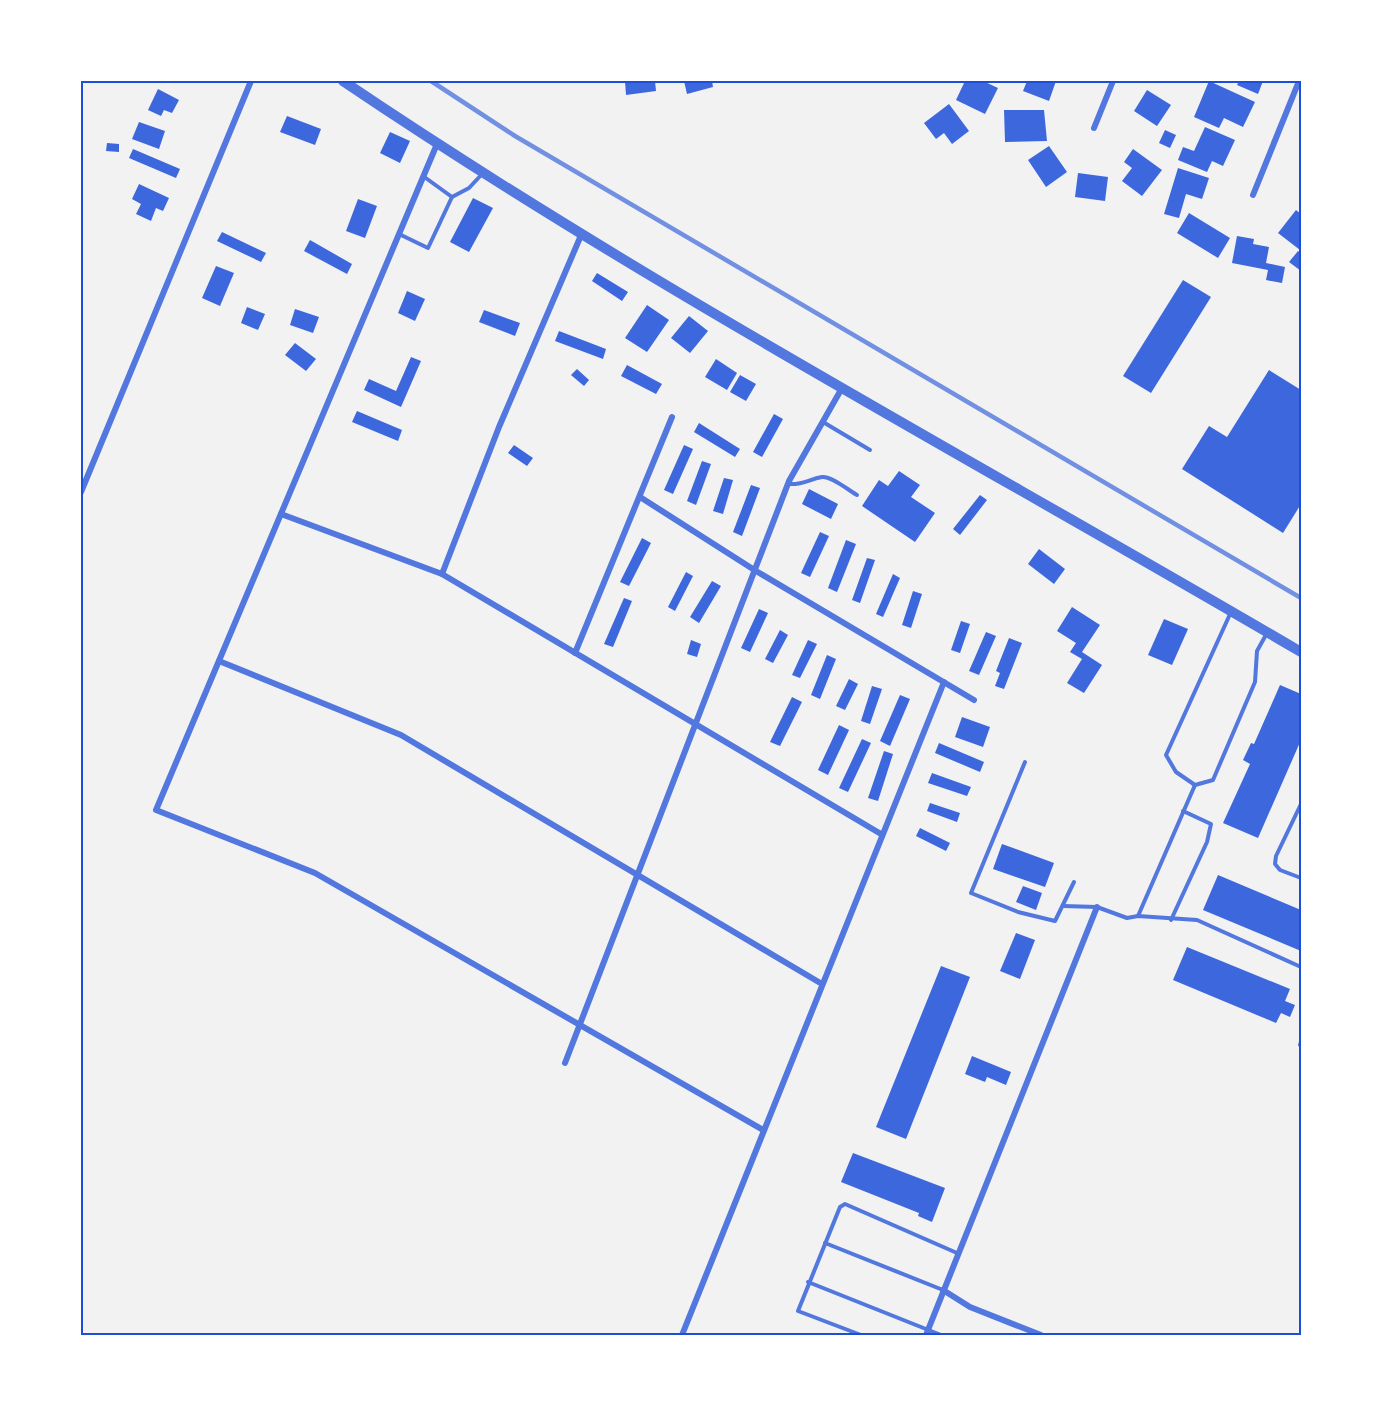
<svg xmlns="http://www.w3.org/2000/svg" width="1382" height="1416" font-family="'Fira Sans Condensed',sans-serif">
<rect width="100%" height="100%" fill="#f2f2f2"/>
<g fill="#3d67dc">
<polygon points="625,81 655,81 656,91 626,95"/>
<polygon points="684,81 712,81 713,87 687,94"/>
<polygon points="965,81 983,81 998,88 985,114 956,100"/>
<polygon points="1027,81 1056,81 1049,101 1023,91"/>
<polygon points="1209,81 1255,102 1243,127 1224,118 1219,128 1194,117"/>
<polygon points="1239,81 1263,81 1258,94 1237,85"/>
<polygon points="158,89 179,100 172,113 164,110 161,116 148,110"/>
<polygon points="1147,90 1171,105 1157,126 1134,111"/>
<polygon points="949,104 969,131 952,144 944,133 936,139 924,123"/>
<polygon points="1004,110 1044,110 1047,141 1005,142"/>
<polygon points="287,116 321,129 315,145 280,132"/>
<polygon points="139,122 165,131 159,149 132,139"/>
<polygon points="1205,127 1235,140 1223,166 1212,161 1207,172 1178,160 1183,147 1194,151"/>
<polygon points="1165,130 1176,135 1170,148 1159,143"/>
<polygon points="390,132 410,141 400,163 380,153"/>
<polygon points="107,143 119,144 119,152 106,151"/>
<polygon points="1049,146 1067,172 1046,187 1028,160"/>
<polygon points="133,149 180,169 176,178 129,158"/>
<polygon points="1133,149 1162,170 1142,196 1122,181 1132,168 1124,162"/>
<polygon points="1178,168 1209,178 1202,199 1186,194 1179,218 1164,214"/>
<polygon points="1078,173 1108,177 1105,201 1075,197"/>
<polygon points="139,184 169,198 163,211 156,208 151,221 136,214 141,204 132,199"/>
<polygon points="473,198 493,208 469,252 450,242"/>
<polygon points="358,199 377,206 365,238 346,231"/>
<polygon points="1296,210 1301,214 1300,250 1278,233"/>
<polygon points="1189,213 1230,238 1218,258 1177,233"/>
<polygon points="222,232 266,253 261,262 217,241"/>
<polygon points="1237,236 1254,239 1253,244 1269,247 1266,263 1285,267 1282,283 1266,280 1268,270 1232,263"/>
<polygon points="310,240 352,264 347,274 304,251"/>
<polygon points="1298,251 1301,253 1301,271 1289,262"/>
<polygon points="216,266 234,273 220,306 202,298"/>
<polygon points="597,273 628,292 622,301 592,281"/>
<polygon points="1183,280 1211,297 1151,393 1123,376"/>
<polygon points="407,291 425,299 415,321 398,313"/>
<polygon points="647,305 669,320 647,352 625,338"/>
<polygon points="247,307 265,314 258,330 241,323"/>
<polygon points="295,309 319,317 313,333 290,325"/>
<polygon points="484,310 520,323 515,336 479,322"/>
<polygon points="689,316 708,331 690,353 671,338"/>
<polygon points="559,331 606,349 603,359 555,341"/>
<polygon points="295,343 316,359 306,371 285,355"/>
<polygon points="411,357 421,361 401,407 364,390 369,379 396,391"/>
<polygon points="716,359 737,373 727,390 705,377"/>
<polygon points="627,365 662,384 656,394 621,376"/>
<polygon points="577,369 589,380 584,386 571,375"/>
<polygon points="1269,370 1301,390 1301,504 1283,533 1182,469 1209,426 1227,437"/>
<polygon points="740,375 756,384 746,401 730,392"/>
<polygon points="357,411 402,430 398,441 352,422"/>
<polygon points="774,414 783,419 762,457 753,452"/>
<polygon points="699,423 740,449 735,457 694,432"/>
<polygon points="514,445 533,458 527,466 508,453"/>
<polygon points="684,445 693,449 673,494 664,490"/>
<polygon points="702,461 711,464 696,505 687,501"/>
<polygon points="899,471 920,485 911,497 935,513 915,542 862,506 879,480 888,486"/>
<polygon points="724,478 733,480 723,514 713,511"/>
<polygon points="751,485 760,488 742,536 733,532"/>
<polygon points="809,489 838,504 831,519 802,504"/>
<polygon points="980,495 987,500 960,535 953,529"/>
<polygon points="820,532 829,536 810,577 801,573"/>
<polygon points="642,538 651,543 629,586 620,582"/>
<polygon points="846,540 856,544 837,592 828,588"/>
<polygon points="1039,549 1065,569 1054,584 1028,564"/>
<polygon points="867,558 875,560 860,603 852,600"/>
<polygon points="686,572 693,576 675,611 668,607"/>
<polygon points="893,574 900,578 883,617 876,614"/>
<polygon points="712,581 721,586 699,623 690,617"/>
<polygon points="913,591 922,594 911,628 902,625"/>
<polygon points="624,598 632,601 613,647 604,644"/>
<polygon points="1072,607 1100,625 1082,652 1102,665 1084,693 1067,683 1082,659 1070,652 1076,643 1057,631"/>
<polygon points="759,609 768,613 750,652 741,648"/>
<polygon points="1164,619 1188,629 1172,665 1148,655"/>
<polygon points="961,621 970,624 960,653 951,650"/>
<polygon points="780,630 788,635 773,663 765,659"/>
<polygon points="986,632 996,636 979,675 969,671"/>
<polygon points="1009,638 1022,643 1004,689 995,686 1000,673 996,671"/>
<polygon points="691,640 701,644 697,657 687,654"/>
<polygon points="808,640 817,644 800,678 792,675"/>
<polygon points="827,655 836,659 820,699 811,695"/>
<polygon points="849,679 858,684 845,710 836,706"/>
<polygon points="1280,685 1301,694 1301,740 1258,838 1223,823 1250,764 1243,760 1251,743 1254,744"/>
<polygon points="872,686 882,689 870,724 861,721"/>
<polygon points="900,695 910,699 890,746 880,741"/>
<polygon points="792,697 802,702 780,746 770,742"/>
<polygon points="962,717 990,727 983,747 955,737"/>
<polygon points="839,725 849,730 828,775 818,770"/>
<polygon points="862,739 871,743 848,792 839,788"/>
<polygon points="939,743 984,762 980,772 935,753"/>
<polygon points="884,751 893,754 878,801 868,798"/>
<polygon points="932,773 971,787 967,796 928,783"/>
<polygon points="930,803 960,813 957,822 927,811"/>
<polygon points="920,828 950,843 946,851 916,836"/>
<polygon points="1002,844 1054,863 1045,887 993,869"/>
<polygon points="1218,875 1301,910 1301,951 1203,910"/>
<polygon points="1023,886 1042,893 1036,910 1016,902"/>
<polygon points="1016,933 1035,940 1020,979 1000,971"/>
<polygon points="1187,947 1290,989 1285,1001 1295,1005 1290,1017 1281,1013 1276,1023 1173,980"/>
<polygon points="941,966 970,977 906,1139 876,1127"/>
<polygon points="972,1056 1011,1072 1006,1085 987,1077 985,1082 965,1074"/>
<polygon points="853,1153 945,1188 932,1222 918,1216 919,1213 841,1182"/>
</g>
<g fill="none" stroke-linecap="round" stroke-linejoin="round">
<g stroke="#5277de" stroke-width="4">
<polyline points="423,176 452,197"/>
<polyline points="399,234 428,248 452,197 469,188 483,173"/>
<polyline points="823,422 870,450"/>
<path d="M 789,484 C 804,485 809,479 822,477 C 832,476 848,490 857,495"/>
<polyline points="1231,612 1166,755 1176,772 1195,785 1213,780 1255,682 1257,651 1267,633"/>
<polyline points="1025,762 971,893 1018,912 1055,921 1074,882"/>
<polyline points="1301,804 1276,856 1275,864 1280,870 1301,878"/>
<polyline points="1063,906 1097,907 1127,918 1138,916 1197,920 1301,967"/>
<polyline points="1138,916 1195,785"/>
<polyline points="1171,920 1207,842 1211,824 1183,811"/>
<polyline points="1300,1045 1301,1042"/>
<polyline points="825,1243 943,1290"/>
<polyline points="808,1282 941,1335"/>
<polyline points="861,1335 798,1311 840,1207 845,1204 957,1253"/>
</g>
<g stroke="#5277de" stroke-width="6">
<polyline points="1094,128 1113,81"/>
<polyline points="437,144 156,810 315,873 763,1130"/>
<polyline points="1253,195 1299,81"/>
<polyline points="81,492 251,81"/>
<polyline points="640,497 756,571 974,700"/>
<polyline points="281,514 442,574 881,834"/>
<polyline points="442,574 499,427 582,233"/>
<polyline points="575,653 672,417"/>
<polyline points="219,661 401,735 822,984"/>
<polyline points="565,1063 789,481 842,388"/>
<polyline points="943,1290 970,1307 1041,1335"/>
<polyline points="682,1335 944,682"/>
<polyline points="926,1335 1097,907"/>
</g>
<path stroke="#5277de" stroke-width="10" d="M 343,81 C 651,289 981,464 1301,652"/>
<polyline stroke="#7290e2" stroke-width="4.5" points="431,81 515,136 1301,598"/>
</g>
<rect width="1382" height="1416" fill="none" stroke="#ffffff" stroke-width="165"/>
<rect x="82" y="82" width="1218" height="1252" fill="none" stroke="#1d4ed8" stroke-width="2"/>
</svg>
